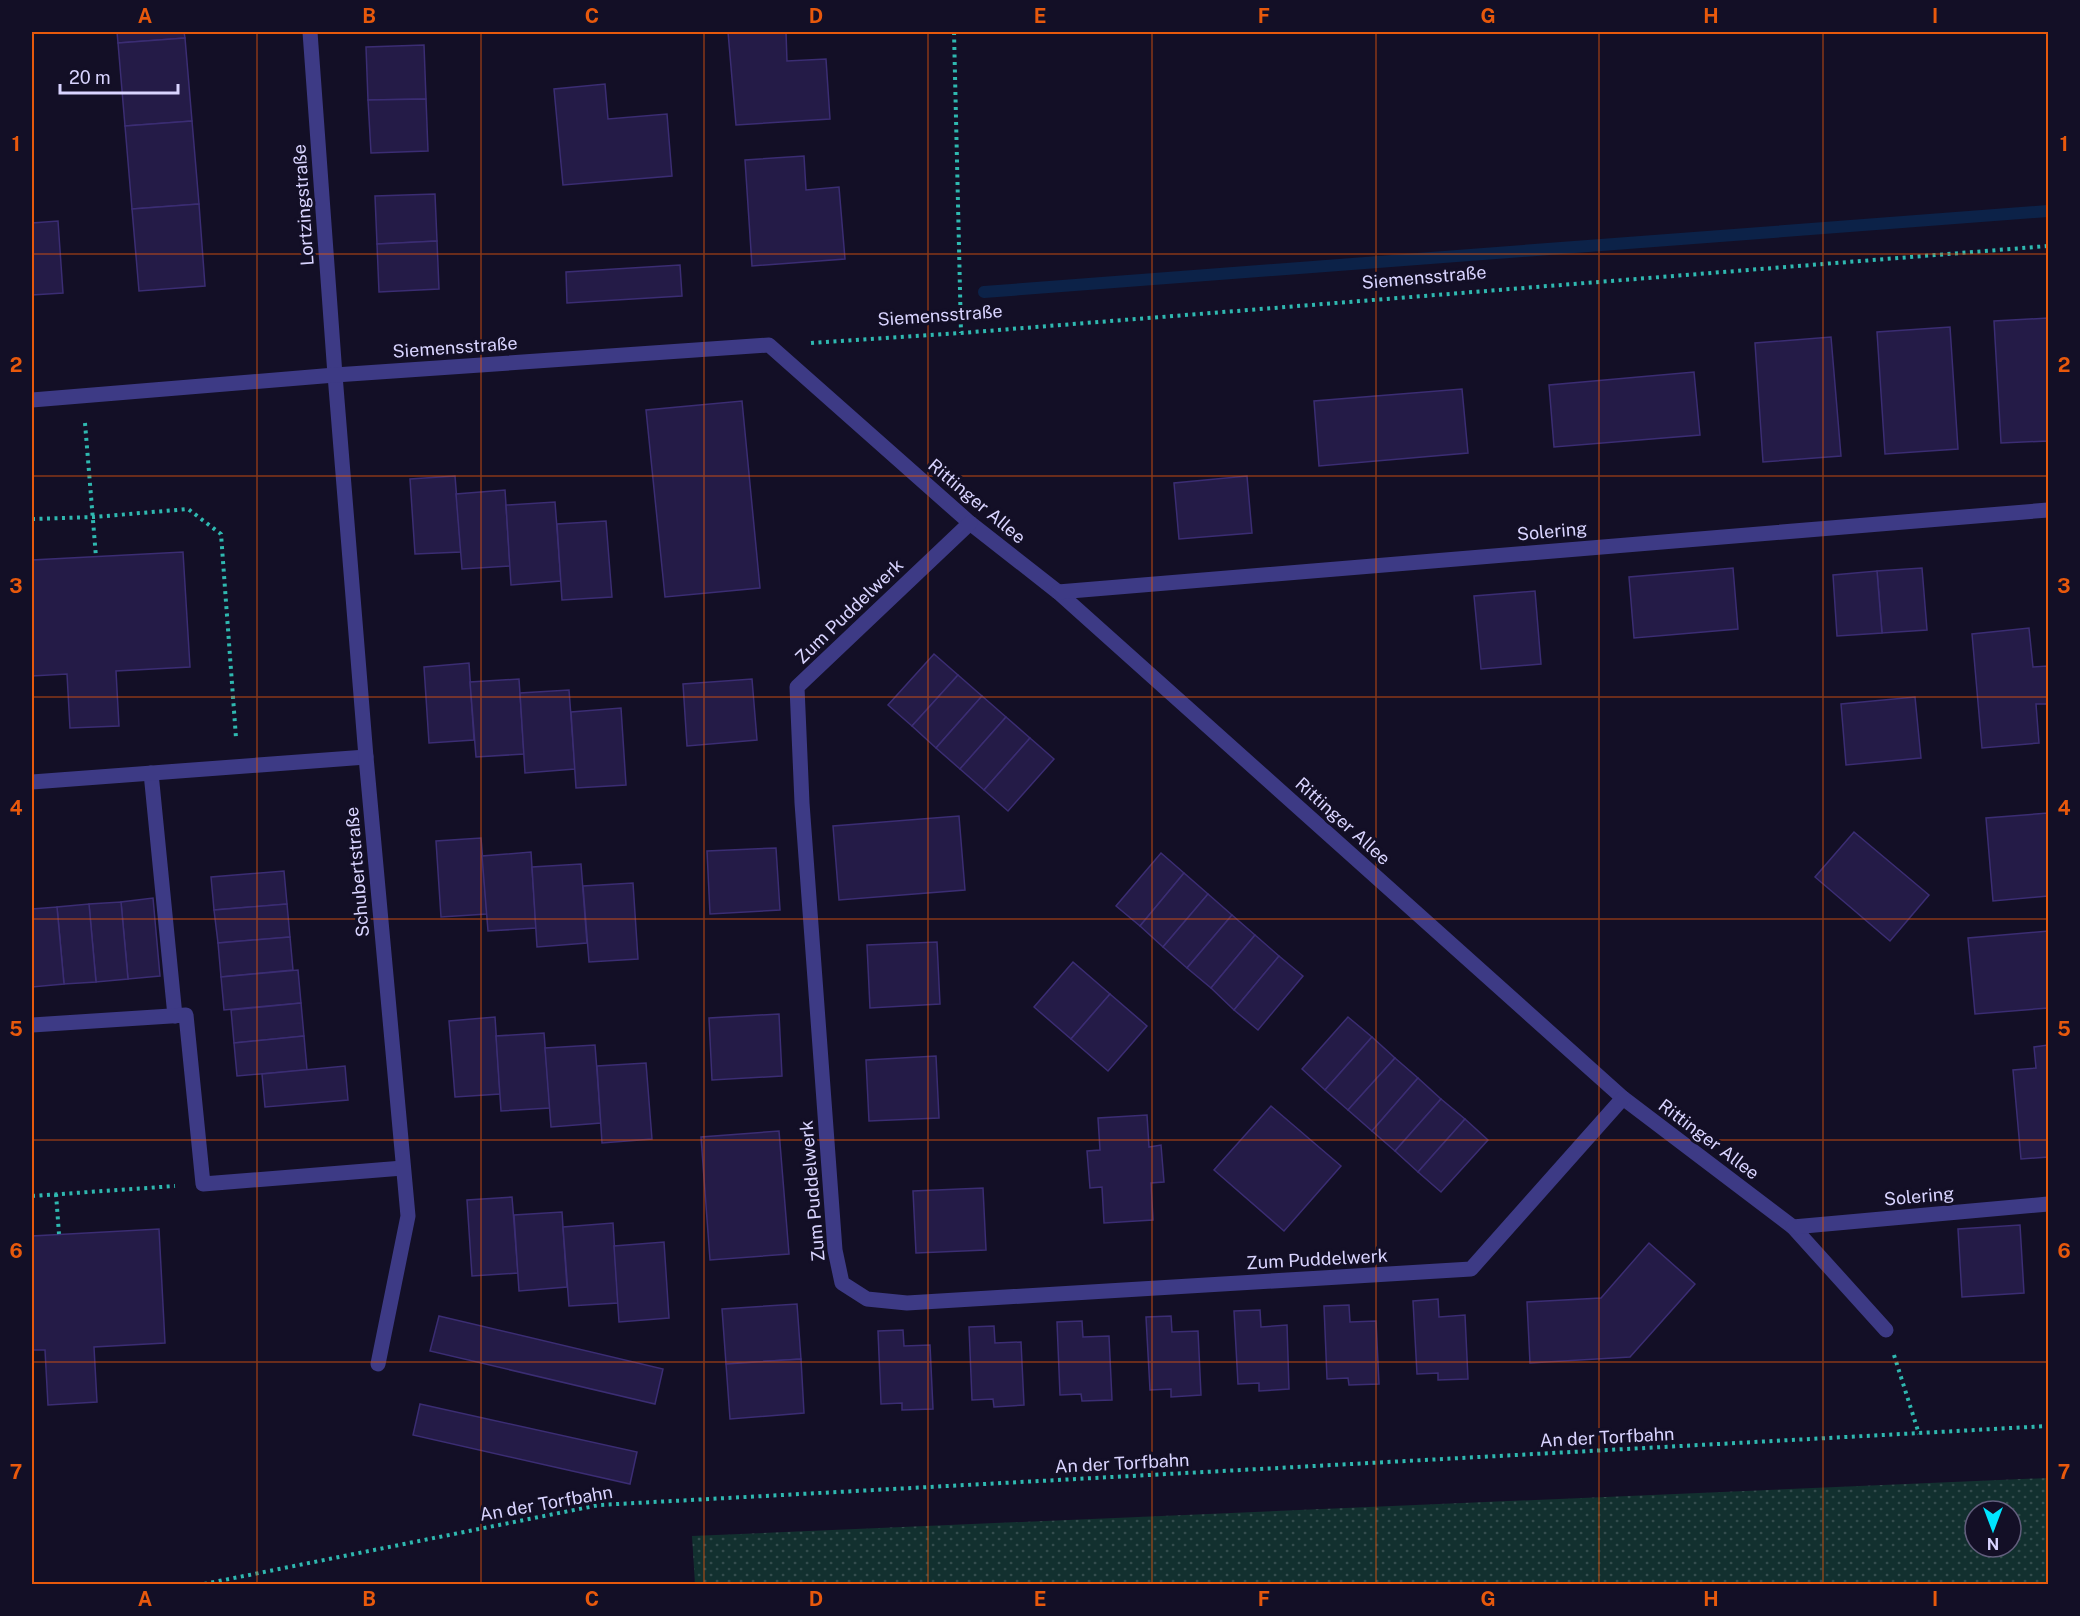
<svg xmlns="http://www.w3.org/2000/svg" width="2080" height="1616" font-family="'Public Sans',sans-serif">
<defs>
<pattern id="grass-dots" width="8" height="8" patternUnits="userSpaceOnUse" patternTransform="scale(1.5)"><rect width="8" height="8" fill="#12302f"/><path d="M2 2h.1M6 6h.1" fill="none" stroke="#344d4e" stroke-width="1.8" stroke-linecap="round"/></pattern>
</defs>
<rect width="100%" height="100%" fill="#130f26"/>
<path fill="url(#grass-dots)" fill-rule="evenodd" d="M 2048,1478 L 2048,1584 L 695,1584 L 692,1536 ZM 1975,1511 L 2011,1511 L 2011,1547 L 1975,1547 Z"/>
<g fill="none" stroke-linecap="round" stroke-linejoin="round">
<polyline stroke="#0c2248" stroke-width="12" points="984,292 2048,211"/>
</g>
<g fill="#241b47" stroke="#3b2d73" stroke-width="1.5">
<polygon points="117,32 184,32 185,38 118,43"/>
<polygon points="728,32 786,32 787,61 826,59 830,119 736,125"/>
<polygon points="185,38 192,121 125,126 118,43"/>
<polygon points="424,45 426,99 368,100 366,47"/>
<polygon points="605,84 608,119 667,114 672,176 563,185 554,89"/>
<polygon points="426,99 428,151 371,153 368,100"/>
<polygon points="192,121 199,204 132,209 125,126"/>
<polygon points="804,156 806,190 839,187 845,259 752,266 745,160"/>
<polygon points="435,194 437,241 377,244 375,196"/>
<polygon points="199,204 205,286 139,291 132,209"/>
<polygon points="58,221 63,293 32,295 32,223"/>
<polygon points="437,241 439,289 379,292 377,244"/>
<polygon points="680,265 682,296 567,303 566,272"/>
<polygon points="2048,318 2048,441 2001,443 1994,321"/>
<polygon points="1950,327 1958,449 1885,454 1877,332"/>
<polygon points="1831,337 1841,456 1763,462 1755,343"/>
<polygon points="1694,372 1700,435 1554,447 1549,385"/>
<polygon points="1462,389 1468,453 1319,466 1314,401"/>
<polygon points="742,401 760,588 665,597 646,410"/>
<polygon points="455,476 461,552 415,554 410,479"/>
<polygon points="1247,476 1252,533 1179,539 1174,483"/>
<polygon points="505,490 510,566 462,569 456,494"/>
<polygon points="555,502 561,581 511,585 506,505"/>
<polygon points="606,521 612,597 562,600 557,524"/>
<polygon points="183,552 190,667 116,671 119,726 70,728 67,674 32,676 32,560"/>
<polygon points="1733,568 1738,629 1634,638 1629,577"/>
<polygon points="1922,568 1927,630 1882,633 1877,571"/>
<polygon points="1877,571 1882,633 1837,636 1833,575"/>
<polygon points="1535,591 1541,664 1481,669 1474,596"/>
<polygon points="2029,628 2033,667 2048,666 2048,704 2036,704 2039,743 1982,748 1972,634"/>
<polygon points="934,654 958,675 912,726 888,705"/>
<polygon points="469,663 474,740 429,743 424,667"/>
<polygon points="958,675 982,696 936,748 912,726"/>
<polygon points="519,679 524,754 476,757 470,682"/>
<polygon points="752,679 757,740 687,746 683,684"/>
<polygon points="569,690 575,769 525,773 520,693"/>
<polygon points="982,696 1006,717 960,769 936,748"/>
<polygon points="1915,697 1921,758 1846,765 1841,704"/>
<polygon points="621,708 626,785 576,788 571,712"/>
<polygon points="1006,717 1030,738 984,790 960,769"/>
<polygon points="1030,738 1054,759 1008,811 984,790"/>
<polygon points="2048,813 2048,896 1993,901 1986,818"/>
<polygon points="959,816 965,890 839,900 833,826"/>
<polygon points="1854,832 1929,895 1890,941 1815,877"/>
<polygon points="481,838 487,914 441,917 436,841"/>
<polygon points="776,848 780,910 710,914 707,851"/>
<polygon points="531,852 536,928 488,931 482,856"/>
<polygon points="1161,853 1184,873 1140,926 1116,906"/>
<polygon points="581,864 587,943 537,947 532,867"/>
<polygon points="284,871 287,904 214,910 211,877"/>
<polygon points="1184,873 1208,894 1163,947 1140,926"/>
<polygon points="633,883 638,959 589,962 583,886"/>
<polygon points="1208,894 1232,915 1187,968 1163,947"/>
<polygon points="153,898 160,976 128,979 121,902"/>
<polygon points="121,902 128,979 96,982 89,904"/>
<polygon points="89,904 96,982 64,984 57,907"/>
<polygon points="287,904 290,937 218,943 214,910"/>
<polygon points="57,907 64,984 32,987 32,909"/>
<polygon points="1232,915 1255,935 1211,988 1187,968"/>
<polygon points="2048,931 2048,1008 1975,1014 1968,938"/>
<polygon points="1255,935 1279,956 1234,1010 1211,988"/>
<polygon points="290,937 293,970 221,977 218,943"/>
<polygon points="937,942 940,1004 870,1008 867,945"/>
<polygon points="1279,956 1303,976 1258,1030 1234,1010"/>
<polygon points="1073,962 1110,994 1071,1039 1034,1007"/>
<polygon points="298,970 301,1003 224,1010 221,977"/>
<polygon points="1110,994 1147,1026 1108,1071 1071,1039"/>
<polygon points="301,1003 304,1036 234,1043 231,1010"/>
<polygon points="779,1014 782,1076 712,1080 709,1018"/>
<polygon points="495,1017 500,1094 455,1097 449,1021"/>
<polygon points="1348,1017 1372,1037 1325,1090 1302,1069"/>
<polygon points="544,1033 550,1108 501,1111 496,1036"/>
<polygon points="304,1036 307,1070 237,1076 234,1043"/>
<polygon points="1372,1037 1395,1058 1348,1110 1325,1090"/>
<polygon points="595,1045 601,1123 551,1127 545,1048"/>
<polygon points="2048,1045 2048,1157 2021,1159 2013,1070 2036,1068 2034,1047"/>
<polygon points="936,1056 939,1118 869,1121 866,1060"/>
<polygon points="1395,1058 1418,1078 1372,1131 1348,1110"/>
<polygon points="646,1063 652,1139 602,1143 597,1066"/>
<polygon points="345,1066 348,1100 265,1107 262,1074"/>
<polygon points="1418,1078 1441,1099 1395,1151 1372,1131"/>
<polygon points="1441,1099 1465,1119 1418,1172 1395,1151"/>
<polygon points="1271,1106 1341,1166 1284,1231 1214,1170"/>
<polygon points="1147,1115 1149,1147 1161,1145 1164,1182 1151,1183 1153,1220 1104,1223 1102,1187 1090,1188 1087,1151 1100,1150 1098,1118"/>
<polygon points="1465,1119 1488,1140 1441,1192 1418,1172"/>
<polygon points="779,1131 789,1254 710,1260 701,1137"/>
<polygon points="983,1188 986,1250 916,1253 913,1191"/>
<polygon points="512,1197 518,1273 472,1276 467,1200"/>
<polygon points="562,1212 567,1287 519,1291 514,1215"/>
<polygon points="613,1223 618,1303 569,1306 563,1227"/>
<polygon points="2020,1225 2024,1293 1962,1297 1958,1229"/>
<polygon points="159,1229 165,1343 94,1347 97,1402 48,1405 45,1350 32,1350 32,1236"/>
<polygon points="664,1242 669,1318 619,1322 614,1246"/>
<polygon points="1649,1243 1695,1284 1630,1357 1530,1363 1527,1302 1601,1298"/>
<polygon points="1438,1299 1439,1317 1465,1315 1468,1379 1438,1380 1438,1373 1417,1374 1413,1301"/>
<polygon points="797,1304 801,1359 726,1364 722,1309"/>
<polygon points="1349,1305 1350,1322 1376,1321 1379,1384 1349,1385 1348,1378 1327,1379 1324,1306"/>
<polygon points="1260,1310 1261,1327 1287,1325 1289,1389 1259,1391 1259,1383 1238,1384 1234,1311"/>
<polygon points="439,1316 663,1369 655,1404 430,1351"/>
<polygon points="1171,1316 1172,1332 1198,1331 1201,1395 1171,1397 1171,1389 1150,1390 1146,1317"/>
<polygon points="1082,1321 1083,1337 1109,1336 1112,1400 1082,1401 1081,1394 1060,1395 1057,1322"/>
<polygon points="994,1326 995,1343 1021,1342 1024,1405 994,1407 993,1399 972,1400 969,1327"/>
<polygon points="903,1330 904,1346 930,1345 933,1409 902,1410 902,1403 881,1404 878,1331"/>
<polygon points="801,1359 804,1413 730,1419 726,1364"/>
<polygon points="420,1404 637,1452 630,1484 413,1435"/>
</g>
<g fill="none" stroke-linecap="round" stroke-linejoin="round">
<g stroke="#2fb8b0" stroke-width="4" stroke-dasharray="3 4.5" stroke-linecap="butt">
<polyline points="954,32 961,333"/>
<polyline points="811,343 961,333 2048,246"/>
<polyline points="85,423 96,557"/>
<polyline points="32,519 94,517 188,509 221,534 236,738"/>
<polyline points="56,1194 59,1234"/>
<polyline points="32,1196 175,1186"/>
<polyline points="1894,1355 1919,1434"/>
<polyline points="204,1584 599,1505 2048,1426"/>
</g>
<g stroke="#3d3a85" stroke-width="15">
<polyline points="151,773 175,1016"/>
<polyline points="32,782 366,757"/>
<polyline points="32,1025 186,1015 203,1184 403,1168"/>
</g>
<g stroke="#3d3a85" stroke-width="15">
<polyline points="310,32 335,375 366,757 408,1216 378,1364"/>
<polyline points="32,400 335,375 769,345 970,523 1058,592 1623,1098 1793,1227 1886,1330"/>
<polyline points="970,523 797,687 802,803 835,1250 842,1283 867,1299 907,1303 1471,1269 1623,1098"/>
<polyline points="1058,592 2048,510"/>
<polyline points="1793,1227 2048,1204"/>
</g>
</g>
<path fill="none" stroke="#e8590c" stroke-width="1.5" stroke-opacity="0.55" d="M 257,32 L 257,1584M 481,32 L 481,1584M 704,32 L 704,1584M 928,32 L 928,1584M 1152,32 L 1152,1584M 1376,32 L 1376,1584M 1599,32 L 1599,1584M 1823,32 L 1823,1584M 32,254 L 2048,254M 32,476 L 2048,476M 32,697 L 2048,697M 32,919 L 2048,919M 32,1140 L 2048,1140M 32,1362 L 2048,1362"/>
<g text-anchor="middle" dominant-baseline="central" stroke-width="6" stroke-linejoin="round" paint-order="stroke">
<g font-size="18" fill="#d9d4ff" stroke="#130f26">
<text transform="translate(303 205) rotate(-94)">Lortzingstraße</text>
<text transform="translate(1424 277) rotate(-5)">Siemensstraße</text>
<text transform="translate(940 315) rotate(-4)">Siemensstraße</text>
<text transform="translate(455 347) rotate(-4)">Siemensstraße</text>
<text transform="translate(977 501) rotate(40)">Rittinger Allee</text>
<text transform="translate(1552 531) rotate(-5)">Solering</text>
<text transform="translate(849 611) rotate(-44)">Zum Puddelwerk</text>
<text transform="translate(1343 821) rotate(42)">Rittinger Allee</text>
<text transform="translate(357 872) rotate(-95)">Schubertstraße</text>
<text transform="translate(1709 1139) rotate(37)">Rittinger Allee</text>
<text transform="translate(812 1191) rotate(-95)">Zum Puddelwerk</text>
<text transform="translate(1919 1196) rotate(-5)">Solering</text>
<text transform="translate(1317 1259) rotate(-3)">Zum Puddelwerk</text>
<text transform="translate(1607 1437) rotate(-3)">An der Torfbahn</text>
<text transform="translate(1122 1463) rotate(-3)">An der Torfbahn</text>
<text transform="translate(546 1503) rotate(-10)">An der Torfbahn</text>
</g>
</g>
<rect width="2080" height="1616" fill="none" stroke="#130f26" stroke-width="66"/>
<g transform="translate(1993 1529) rotate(180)"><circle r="28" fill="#130f26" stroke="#625e7d" stroke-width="1.5"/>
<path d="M0-4.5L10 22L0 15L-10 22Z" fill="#00e5ff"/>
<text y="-9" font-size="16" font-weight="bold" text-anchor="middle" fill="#d9d4ff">N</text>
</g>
<path d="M60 84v9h118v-9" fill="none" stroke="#d9d4ff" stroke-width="3"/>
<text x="69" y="84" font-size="18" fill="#d9d4ff" stroke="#130f26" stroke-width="4.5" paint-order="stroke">20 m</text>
<rect x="33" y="33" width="2014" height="1550" fill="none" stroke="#e8590c" stroke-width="2"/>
<g font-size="20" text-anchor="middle" font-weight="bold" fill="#e8590c">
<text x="145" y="23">A</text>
<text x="369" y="23">B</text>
<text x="592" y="23">C</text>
<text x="816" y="23">D</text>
<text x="1040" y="23">E</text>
<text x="1264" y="23">F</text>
<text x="1488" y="23">G</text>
<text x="1711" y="23">H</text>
<text x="1935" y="23">I</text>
<text x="16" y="151">1</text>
<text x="2064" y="151">1</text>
<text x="16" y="372">2</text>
<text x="2064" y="372">2</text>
<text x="16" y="593">3</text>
<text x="2064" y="593">3</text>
<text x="16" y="815">4</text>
<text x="2064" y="815">4</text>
<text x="16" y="1036">5</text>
<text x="2064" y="1036">5</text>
<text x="16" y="1258">6</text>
<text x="2064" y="1258">6</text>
<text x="16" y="1479">7</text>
<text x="2064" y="1479">7</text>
<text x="145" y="1606">A</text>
<text x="369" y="1606">B</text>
<text x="592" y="1606">C</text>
<text x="816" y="1606">D</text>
<text x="1040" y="1606">E</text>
<text x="1264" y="1606">F</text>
<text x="1488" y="1606">G</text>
<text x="1711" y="1606">H</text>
<text x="1935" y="1606">I</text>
</g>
</svg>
